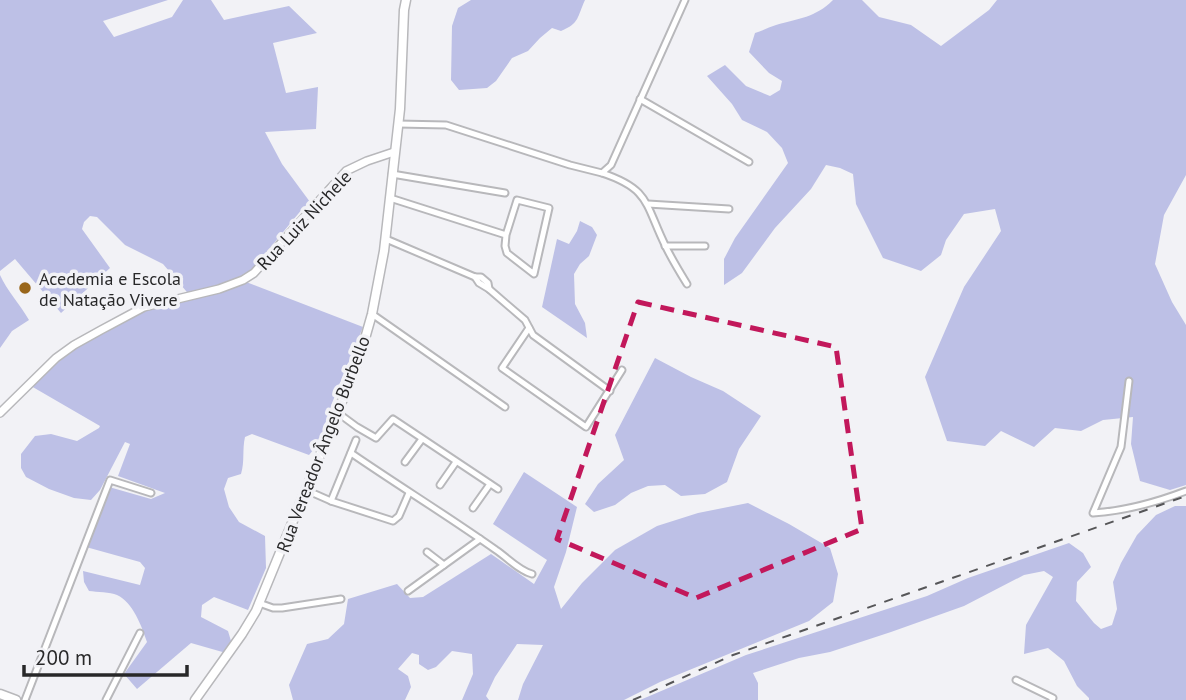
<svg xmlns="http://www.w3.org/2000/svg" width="1186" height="700" font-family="'PT Sans',sans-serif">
<rect width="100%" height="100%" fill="#f2f2f6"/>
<g fill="#bdc0e6">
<path d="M 0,0 L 168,0 L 103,21 L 114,37 L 172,17 L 183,0 L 211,0 L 224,20 L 289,6 L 317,33 L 273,43 L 286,93 L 318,87 L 316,129 L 265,132 L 282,164 L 310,202 L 303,208 L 255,266 L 246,282 L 363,327 L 332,403 L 319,443 L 309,455 L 252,434 L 245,437 C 242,450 245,461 241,474 L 228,478 L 224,489 L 229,507 L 239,522 L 265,536 L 266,568 L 248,610 L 214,597 L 202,605 L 201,617 L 228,631 L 231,641 L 226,653 L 191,643 L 137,689 L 124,674 L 147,642 C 142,627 133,602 117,595 C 110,592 97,592 89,591 L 84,582 L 83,571 L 140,585 L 145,568 L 140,562 L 86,547 L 109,487 L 151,499 L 165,493 L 118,476 L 130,444 L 125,442 L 100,490 L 91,500 L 74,498 L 49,489 L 26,477 L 21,468 L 21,454 L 35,436 L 51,434 L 77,441 L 99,428 L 100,426 L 31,386 L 56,362 L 76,346 L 147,309 L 192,298 L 163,264 L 125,245 L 97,217 L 90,216 L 84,222 L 82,229 L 110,268 L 61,313 L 15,259 L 0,271 Z"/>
<path d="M 471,0 L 585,0 C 577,17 580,23 561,31 L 552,28 L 540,38 L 528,51 L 512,58 L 496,81 L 487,88 L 459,90 L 451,80 L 452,26 L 458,8 Z"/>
<path d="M 833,0 L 862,0 L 879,17 L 911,25 L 941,46 L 989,10 L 997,0 L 1186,0 L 1186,175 L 1164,215 L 1155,264 L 1172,302 L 1186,325 L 1186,485 L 1170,490 L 1140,481 L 1131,444 L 1133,417 L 1103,420 L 1081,431 L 1055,428 L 1034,447 L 1001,431 L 985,446 L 947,441 L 925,377 L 964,287 L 1001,231 L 995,209 L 964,214 L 946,240 L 941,255 L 921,271 L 883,258 L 856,204 L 853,174 L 840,168 L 826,165 L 811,189 L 775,228 L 742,273 L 724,285 L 724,259 L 735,238 L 788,163 L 782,148 L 767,132 L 742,120 L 732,104 L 707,76 L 725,65 L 746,86 L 770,96 L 780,90 L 782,81 L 769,73 L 749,52 L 755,33 C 762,31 769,27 776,25 C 799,18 815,18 833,0 Z"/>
<polygon points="580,221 592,227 597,235 589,256 580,264 574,274 575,304 585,323 587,338 542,307 557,239 569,244 577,231"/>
<path d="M 0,275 C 7,291 20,304 29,320 L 12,331 L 0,348 Z"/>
<polygon points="655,358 691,377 723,391 761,416 739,449 727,482 705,494 681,496 665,485 648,486 631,493 615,505 594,512 585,504 598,484 624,460 615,435"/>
<polygon points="524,472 577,507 566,552 554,587 561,609 582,583 615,550 657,526 698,513 748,503 789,524 830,548 838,574 833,602 809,621 660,682 624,700 518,700 523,684 543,645 517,644 495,677 486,696 489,700 462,700 473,674 472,654 452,651 436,667 428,670 419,664 419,655 412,653 398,669 408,676 411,687 405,700 293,700 289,685 307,644 328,639 344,624 348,599 397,584 410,598 423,597 491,554 534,584 547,560 493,524"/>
<polygon points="1175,506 1186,506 1186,700 1089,700 1089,698 1077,686 1064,661 1048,648 1024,654 1026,625 1053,577 1044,571 1024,575 964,606 891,632 830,652 799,658 753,673 758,683 758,700 640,700 746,655 927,596 968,578 1069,543 1083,553 1091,567 1077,582 1076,601 1094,623 1101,629 1112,625 1117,609 1113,582 1121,563 1137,535 1156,515"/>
</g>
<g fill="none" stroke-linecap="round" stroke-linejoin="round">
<defs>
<g id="minor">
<polyline points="640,99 749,162"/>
<polyline points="398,124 446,125 570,165 602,173 611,165 685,0"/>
<path d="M 602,173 C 650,189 645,204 665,245 C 671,258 679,271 687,284"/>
<polyline points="392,174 505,193"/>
<polyline points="390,198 506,235 517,200 549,208 534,274 507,253 505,246 506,235"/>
<polyline points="648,204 729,209"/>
<polyline points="386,239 475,277 481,277 488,283 489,289"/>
<polyline points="665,246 705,246"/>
<polyline points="475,277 479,283 489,289 525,320 533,335 610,391"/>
<polyline points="372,314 505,407"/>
<polyline points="529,328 502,368 586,427 622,370"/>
<path d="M 1129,381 L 1121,447 L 1093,513 C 1125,511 1157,502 1186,491"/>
<polyline points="338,413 357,427 376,438 393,419 498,489"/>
<path d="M 351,453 C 399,486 448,516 496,550 C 508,558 518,570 532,574"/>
<polyline points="405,462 422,439"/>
<polyline points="440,485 456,462"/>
<polyline points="306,490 331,501 393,521 399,516 409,493"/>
<polyline points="331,501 356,440"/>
<polyline points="473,508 490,484"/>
<polyline points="427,552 444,565"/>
<polyline points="408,591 480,539"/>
<polyline points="259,603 273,608 282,608 341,599"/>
<polyline points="1016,680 1053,698 1052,700"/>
<polyline points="25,700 110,480 151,493"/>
<polyline points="106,700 140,633"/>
</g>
<polyline id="tertiary" points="0,413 56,358 74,345 101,330 144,307 219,289 243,280 254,273 346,171 367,161 394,152"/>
<g id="secondary">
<polyline points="0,694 16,700"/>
<polyline points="195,700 242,634 256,611 352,377 362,349 372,314 384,251 400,109 404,10 406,0"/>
</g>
</defs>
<use href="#minor" stroke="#b8b8bb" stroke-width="9"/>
<use href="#tertiary" stroke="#b8b8bb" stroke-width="10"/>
<use href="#secondary" stroke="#b8b8bb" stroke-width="11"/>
<use href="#minor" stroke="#fff" stroke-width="5"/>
<use href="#tertiary" stroke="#fff" stroke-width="7"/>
<use href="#secondary" stroke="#fff" stroke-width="8"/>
<polyline stroke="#565658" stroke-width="2" stroke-dasharray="9 9" stroke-linecap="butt" points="633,700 733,655 1186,496"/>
</g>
<path fill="none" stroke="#c2185b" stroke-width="5" stroke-dasharray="14 9" stroke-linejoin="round" d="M 638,302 L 836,347 L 862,529 L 696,598 L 557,539 Z"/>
<circle fill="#99661b" stroke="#f2f2f6" stroke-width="2.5" cx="25" cy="288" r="7"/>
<g text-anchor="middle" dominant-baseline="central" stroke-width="7" stroke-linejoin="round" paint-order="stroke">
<g font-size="18" fill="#282829" stroke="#f2f2f6">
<text transform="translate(304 220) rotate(-47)">Rua Luiz Nichele</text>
<text transform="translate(323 444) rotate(-69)">Rua Vereador Ângelo Burbello</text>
</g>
<g font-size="18" fill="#282829" stroke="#f2f2f6" text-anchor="start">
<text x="39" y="278">Acedemia e Escola<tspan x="39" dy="21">de Natação Vivere</tspan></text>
</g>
</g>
<path d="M24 665v10h163v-10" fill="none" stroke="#282829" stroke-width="3.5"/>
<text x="35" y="665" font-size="21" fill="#282829" stroke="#f2f2f6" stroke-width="5" paint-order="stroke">200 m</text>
</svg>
